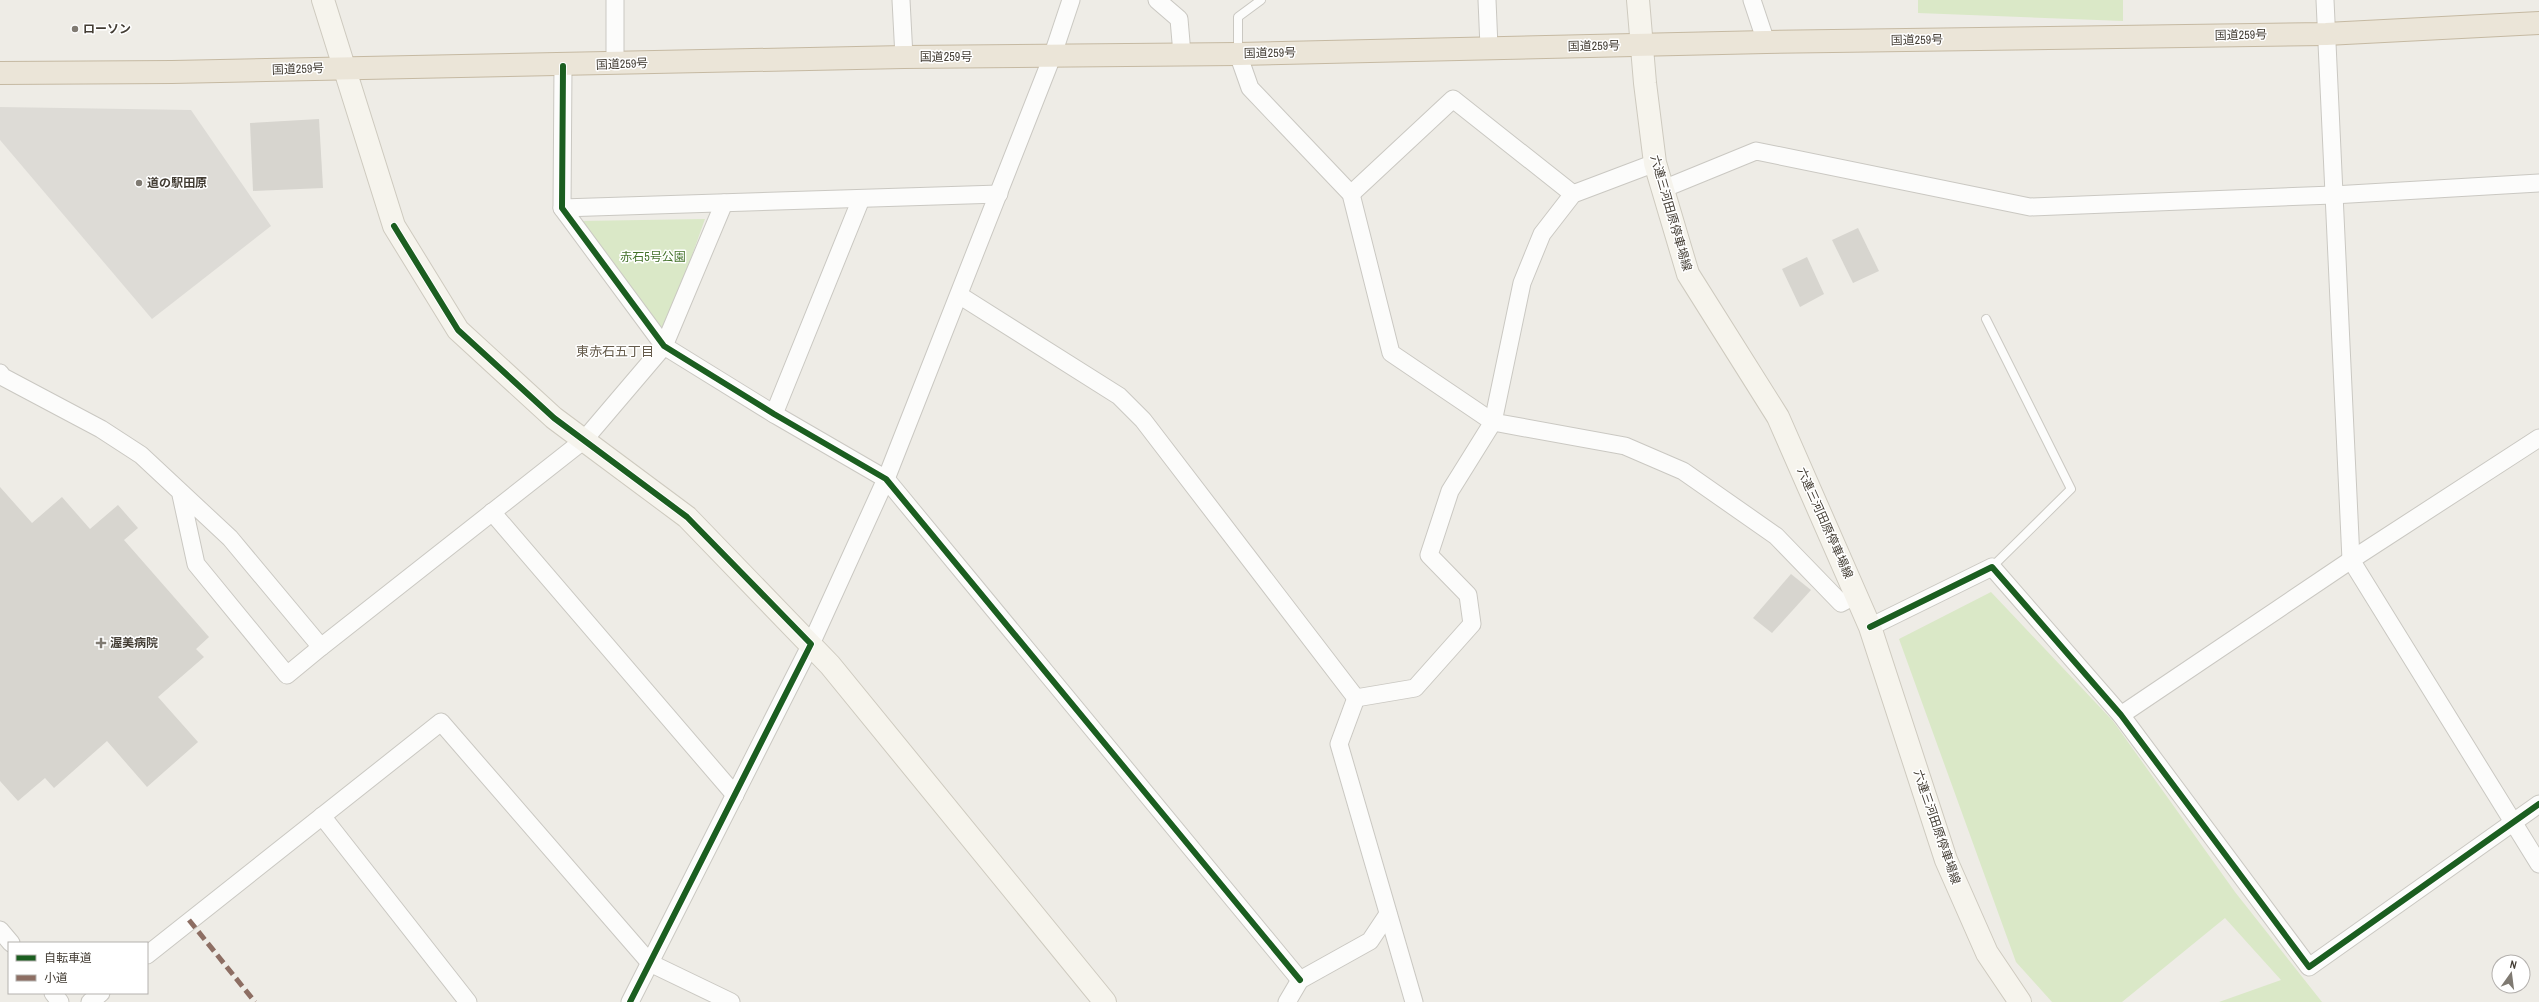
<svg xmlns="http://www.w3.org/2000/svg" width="2539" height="1002" font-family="'Archivo Narrow','Noto Sans JP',sans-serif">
<rect width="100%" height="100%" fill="#eeece6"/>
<g fill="#dae8c7">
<polygon points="1918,0 2123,0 2123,21 1918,13"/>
<polygon points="705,219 664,334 579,221"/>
<polygon points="1991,592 2113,721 2235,892 2322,1002 2219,1002 2281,980 2225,918 2122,1002 2052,1002 2016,962 1899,639"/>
</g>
<polygon fill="#dddbd6" points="0,107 191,110 271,226 152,319 0,140"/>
<g fill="#d7d5cf">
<polygon points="319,119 323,188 253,191 250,123"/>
<polygon points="1858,228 1879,271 1853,283 1832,240"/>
<polygon points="1807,257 1824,294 1800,307 1782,269"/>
<polygon points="0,487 32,523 62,497 90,529 118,505 138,528 124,540 209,637 196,649 204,657 158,697 198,742 147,787 107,741 54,788 45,778 18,801 0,781"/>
<polygon points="1791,574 1811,590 1772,633 1753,618"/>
</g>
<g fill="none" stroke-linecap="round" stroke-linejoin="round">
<defs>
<g id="lane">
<polyline points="1238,53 1238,17 1261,0"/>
<polyline points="1986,319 2071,489 1992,567"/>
</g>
<g id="street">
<polyline points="901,0 904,57"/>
<polyline points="1157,0 1179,19 1182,54"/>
<polyline points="1487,0 1489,47"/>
<polyline points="1752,0 1766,42"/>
<polyline points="2325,0 2351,560 2539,864"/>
<polyline points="1238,54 1250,88 1351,194 1391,353 1493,422 1625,446 1683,471 1776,536 1841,603 1856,595"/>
<polyline points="615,64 615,0"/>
<polyline points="563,66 562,208 664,346 774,414 886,479 1300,980"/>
<polyline points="1663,189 1756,151 2030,207 2333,195 2539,183"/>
<polyline points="1351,194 1453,99 1573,194"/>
<polyline points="562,208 999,194"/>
<polyline points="959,295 1119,396 1143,420 1356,698"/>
<polyline points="0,373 3,377 101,429 141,455 230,538 321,647 287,675 196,564 181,495"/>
<polyline points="774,414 861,199"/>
<polyline points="492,512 735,795"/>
<polyline points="1870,627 1992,567 2121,715 2309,967 2539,804"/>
<polyline points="321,647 584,440 664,346 724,203"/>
<polyline points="1356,698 1415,688 1472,624 1468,595 1429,555 1450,491 1493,422 1522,283 1542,234 1573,194 1655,163"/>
<polyline points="1356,698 1339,744 1414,1002"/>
<polyline points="2121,715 2351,560 2539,438"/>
<polyline points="322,816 468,1002"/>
<polyline points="0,930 11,943"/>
<polyline points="147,955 441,722 650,963 731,1002"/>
<polyline points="53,993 60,1002"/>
<polyline points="90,1002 101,993"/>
<polyline points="630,1002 811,644 886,479 1052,57 1071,0"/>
<polyline points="1287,1002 1300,980 1370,941 1388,914"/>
</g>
<g id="secondary">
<polyline points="323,0 394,226 458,330 554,418 687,517 830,665 1105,1002"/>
<polyline points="1638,0 1645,83 1655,163 1688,274 1778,417 1870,627 1946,860 1987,953 2020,1002"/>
</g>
<polyline id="highway" points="0,73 172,72 904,57 1238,54 1766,42 2326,34 2539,23"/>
</defs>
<use href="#lane" stroke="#cac8c2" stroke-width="10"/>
<use href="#street" stroke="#cac8c2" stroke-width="19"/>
<use href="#secondary" stroke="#cecabf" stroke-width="24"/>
<use href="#highway" stroke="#c5b9a2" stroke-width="24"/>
<use href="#lane" stroke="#fcfcfb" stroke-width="8"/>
<use href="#street" stroke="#fcfcfb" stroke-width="17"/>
<use href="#secondary" stroke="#f6f4ed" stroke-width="22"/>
<use href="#highway" stroke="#ebe5d8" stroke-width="22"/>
<polyline stroke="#8d6e63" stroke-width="5" stroke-dasharray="10 5" stroke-linecap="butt" points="189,920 255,1002"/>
<defs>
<g id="cycleway">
<polyline points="563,66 562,208 664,346 774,414 886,479 1300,980"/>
<polyline points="394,226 458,330 554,418 687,517 811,644 630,1002"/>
<polyline points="1870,627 1992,567 2121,715 2309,967 2539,804"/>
</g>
</defs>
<use href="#cycleway" stroke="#fff" stroke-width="8"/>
<use href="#cycleway" stroke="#1b5e20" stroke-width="6"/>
</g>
<g fill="#7f7a72" stroke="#fff" stroke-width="1.5">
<circle cx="75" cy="29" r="4"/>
<circle cx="139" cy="183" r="4"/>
<path d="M99 637h4v4h4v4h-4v4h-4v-4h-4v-4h4z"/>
</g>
<g text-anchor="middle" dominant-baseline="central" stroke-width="3" stroke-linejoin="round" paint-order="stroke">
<g font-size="12" font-weight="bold" fill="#433d34" stroke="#fff" text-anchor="start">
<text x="83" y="29">ローソン</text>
<text x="147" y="183">道の駅田原</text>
<text x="110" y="643">渥美病院</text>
</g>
<g font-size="12" fill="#433d34" stroke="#fff">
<text transform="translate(2241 35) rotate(-1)">国道259号</text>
<text transform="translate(1917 40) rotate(-1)">国道259号</text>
<text transform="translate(1594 46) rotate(-1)">国道259号</text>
<text transform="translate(1270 53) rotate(-1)">国道259号</text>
<text x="946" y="57">国道259号</text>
<text transform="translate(622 64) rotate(-2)">国道259号</text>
<text transform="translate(298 69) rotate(-2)">国道259号</text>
<text transform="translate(1671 213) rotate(74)">六連三河田原停車場線</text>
<text transform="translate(1825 523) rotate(66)">六連三河田原停車場線</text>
<text transform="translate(1937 827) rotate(71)">六連三河田原停車場線</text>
</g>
<g font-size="12" fill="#43722a" stroke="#fff">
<text x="653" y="257">赤石5号公園</text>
</g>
<g font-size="13" fill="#655b4b" stroke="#fff">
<text x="615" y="351">東赤石五丁目</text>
</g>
</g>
<rect x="8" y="942" width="140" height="52" fill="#ffffff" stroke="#b4b1ae"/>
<rect x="16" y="955" width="20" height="6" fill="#1b5e20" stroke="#b4b1ae"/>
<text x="44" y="962" font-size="12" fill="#433d34">自転車道</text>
<rect x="16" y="975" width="20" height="6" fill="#8d6e63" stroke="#b4b1ae"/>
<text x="44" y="982" font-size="12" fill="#433d34">小道</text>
<g transform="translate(2511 974) rotate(14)"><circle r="19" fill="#ffffff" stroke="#b4b1ae"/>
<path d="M0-3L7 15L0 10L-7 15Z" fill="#7f7a72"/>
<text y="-6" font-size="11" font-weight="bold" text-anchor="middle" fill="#433d34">N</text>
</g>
</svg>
